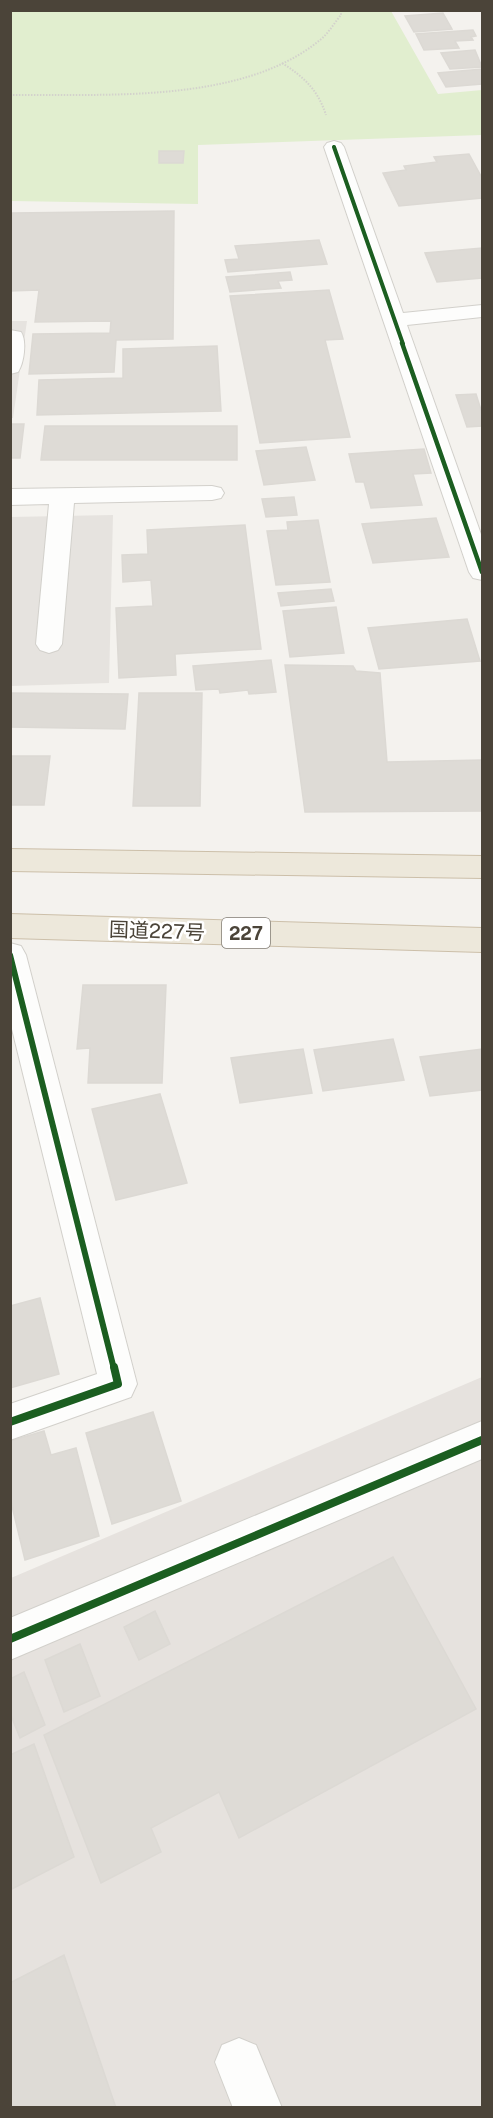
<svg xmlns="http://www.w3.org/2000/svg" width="493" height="2118" font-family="'Public Sans','Noto Sans JP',sans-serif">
<rect width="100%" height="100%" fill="#f4f2ee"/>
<polygon fill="#e6e2de" points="482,1377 482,2107 11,2108 11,1578"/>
<polygon fill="#e1eecf" points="11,11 391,11 438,94 482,90 482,135 198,145 198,204 11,201"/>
<g fill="#e6e3df">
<polygon points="10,321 27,321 13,418 10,418"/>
<polygon points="113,515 109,683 11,686 10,517"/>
</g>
<g fill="#dedbd6" stroke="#dcd9d4" stroke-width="1.5">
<polygon points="443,13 452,29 414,32 405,16"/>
<polygon points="473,30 476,36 471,37 473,40 455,41 459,48 424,50 416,34"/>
<polygon points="475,50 482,67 450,69 441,53"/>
<polygon points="482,69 482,84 446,87 438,73"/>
<polygon points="159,151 184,151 183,163 159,163"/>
<polygon points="469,154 482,178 482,198 399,206 383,173 406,170 404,166 437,162 434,157"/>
<polygon points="174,211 173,339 116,340 114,372 29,374 33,334 110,333 111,321 35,322 39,290 10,291 12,213"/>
<polygon points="319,240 327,264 228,272 225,260 239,259 235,246"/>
<polygon points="482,248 482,278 437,282 425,253"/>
<polygon points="290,272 292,280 278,281 281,288 230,292 226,277"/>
<polygon points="329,290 343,339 325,340 350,437 260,443 230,296"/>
<polygon points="217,346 221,411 37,415 39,380 123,378 123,349"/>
<polygon points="476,394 482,413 482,426 467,427 456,395"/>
<polygon points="10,424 24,424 20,458 10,458"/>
<polygon points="45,426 237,426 237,460 41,460"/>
<polygon points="306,447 315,480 264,485 256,451"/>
<polygon points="424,449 431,473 413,474 422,505 371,508 364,482 356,482 349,454"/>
<polygon points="294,497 297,515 266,517 262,499"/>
<polygon points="436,518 449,557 373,563 362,524"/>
<polygon points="318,520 330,582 276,585 267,531 288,530 287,522"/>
<polygon points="245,525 261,649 175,654 176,675 119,678 116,608 153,606 151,580 123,582 122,555 148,554 147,530"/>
<polygon points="331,589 334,601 281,606 278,593"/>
<polygon points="336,607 344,653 290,657 283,611"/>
<polygon points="467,619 480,661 379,669 368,628"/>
<polygon points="271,660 276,692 249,694 248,690 220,693 219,689 196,690 193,666"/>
<polygon points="285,665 353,666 356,671 380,673 387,762 482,760 482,811 305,812"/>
<polygon points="10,693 128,694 125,729 10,727"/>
<polygon points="139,693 202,693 200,806 133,806"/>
<polygon points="10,756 50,756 44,805 10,805"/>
<polygon points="83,985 166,985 162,1083 88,1083 90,1048 77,1049"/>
<polygon points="393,1039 404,1080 323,1091 314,1050"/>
<polygon points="303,1049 312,1093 240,1103 231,1058"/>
<polygon points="482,1049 482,1090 430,1096 420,1057"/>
<polygon points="160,1094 187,1183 116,1200 92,1109"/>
<polygon points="40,1298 59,1374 10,1388 10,1306"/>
<polygon points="153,1412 181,1501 112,1524 86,1433"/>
<polygon points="44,1431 51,1455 76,1448 99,1536 25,1560 10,1498 10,1441"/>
<polygon points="393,1557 476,1709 239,1838 219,1792 151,1828 161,1852 101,1883 44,1735"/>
<polygon points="155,1611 170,1644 139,1660 124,1627"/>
<polygon points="80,1644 100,1696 64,1712 45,1660"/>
<polygon points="24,1672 45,1725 20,1738 10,1713 10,1679"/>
<polygon points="34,1744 74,1857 10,1890 10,1755"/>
<polygon points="64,1955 116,2108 10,2108 10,1983"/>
</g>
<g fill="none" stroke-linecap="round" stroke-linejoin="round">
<defs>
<g id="minor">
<polygon points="334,141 341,143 344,147 403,313 482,305 482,317 407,325 482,537 482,580 473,578 469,572 324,147 327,143"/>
<path d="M 10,330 L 21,332 C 27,341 24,363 18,372 L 10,374 Z"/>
<polygon points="212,486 221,488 224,493 221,498 212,500 74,503 62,644 58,650 49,653 40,650 36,644 49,504 10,505 10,489"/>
<polygon points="10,943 21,946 26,955 137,1384 131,1397 10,1440 10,1404 97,1374 10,1021"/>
<polygon points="482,1421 482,1459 10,1660 10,1618"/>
<polygon points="239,2038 256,2045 282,2108 233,2108 215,2062 222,2045"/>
</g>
<g id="highway">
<polygon points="10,849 482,856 482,878 10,871"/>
<polygon points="10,914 482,928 482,952 10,938"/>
</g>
</defs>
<use href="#minor" stroke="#d2d0cb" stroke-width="2"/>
<use href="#highway" stroke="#ccbfa9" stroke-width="2"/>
<g stroke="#d3d2cc" stroke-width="2" stroke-dasharray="1.5 1.5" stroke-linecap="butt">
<path d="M 282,63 C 304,77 318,90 326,115"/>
<path d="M 10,95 C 106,94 242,104 320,40 C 329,33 334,23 341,15 L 341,10"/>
</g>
<use href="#minor" fill="#fdfdfc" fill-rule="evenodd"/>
<use href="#highway" fill="#ede8db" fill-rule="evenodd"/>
<defs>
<polyline id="cycleway-far3" points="334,147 403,344"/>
<polyline id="cycleway-far2" points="402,343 482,572"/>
<polyline id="cycleway-far1" points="10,955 114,1369"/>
<g id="cycleway">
<polyline points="10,1422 118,1384 114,1367"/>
<polyline points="10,1639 482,1440"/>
</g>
</defs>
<use href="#cycleway-far3" stroke="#fff" stroke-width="6"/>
<use href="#cycleway-far2" stroke="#fff" stroke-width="8"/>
<use href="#cycleway-far1" stroke="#fff" stroke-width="10"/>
<use href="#cycleway" stroke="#fff" stroke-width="11"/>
<use href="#cycleway-far3" stroke="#1b5e20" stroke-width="4"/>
<use href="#cycleway-far2" stroke="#1b5e20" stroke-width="4.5"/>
<use href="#cycleway-far1" stroke="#1b5e20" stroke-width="6"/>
<use href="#cycleway" stroke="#1b5e20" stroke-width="8"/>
</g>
<g text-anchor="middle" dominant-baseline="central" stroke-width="5" stroke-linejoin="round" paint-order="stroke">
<rect fill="#fff" stroke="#817c74" stroke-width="1.5" x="222" y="918" width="48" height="30" rx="4.5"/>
<g font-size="18" font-weight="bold" fill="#4b4439">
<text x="246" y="933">227</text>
</g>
<g font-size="20" fill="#4b4439" stroke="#fff">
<text transform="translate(157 931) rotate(2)">国道227号</text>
</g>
</g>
<rect width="493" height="2118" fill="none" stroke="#4b4439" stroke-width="24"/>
</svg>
